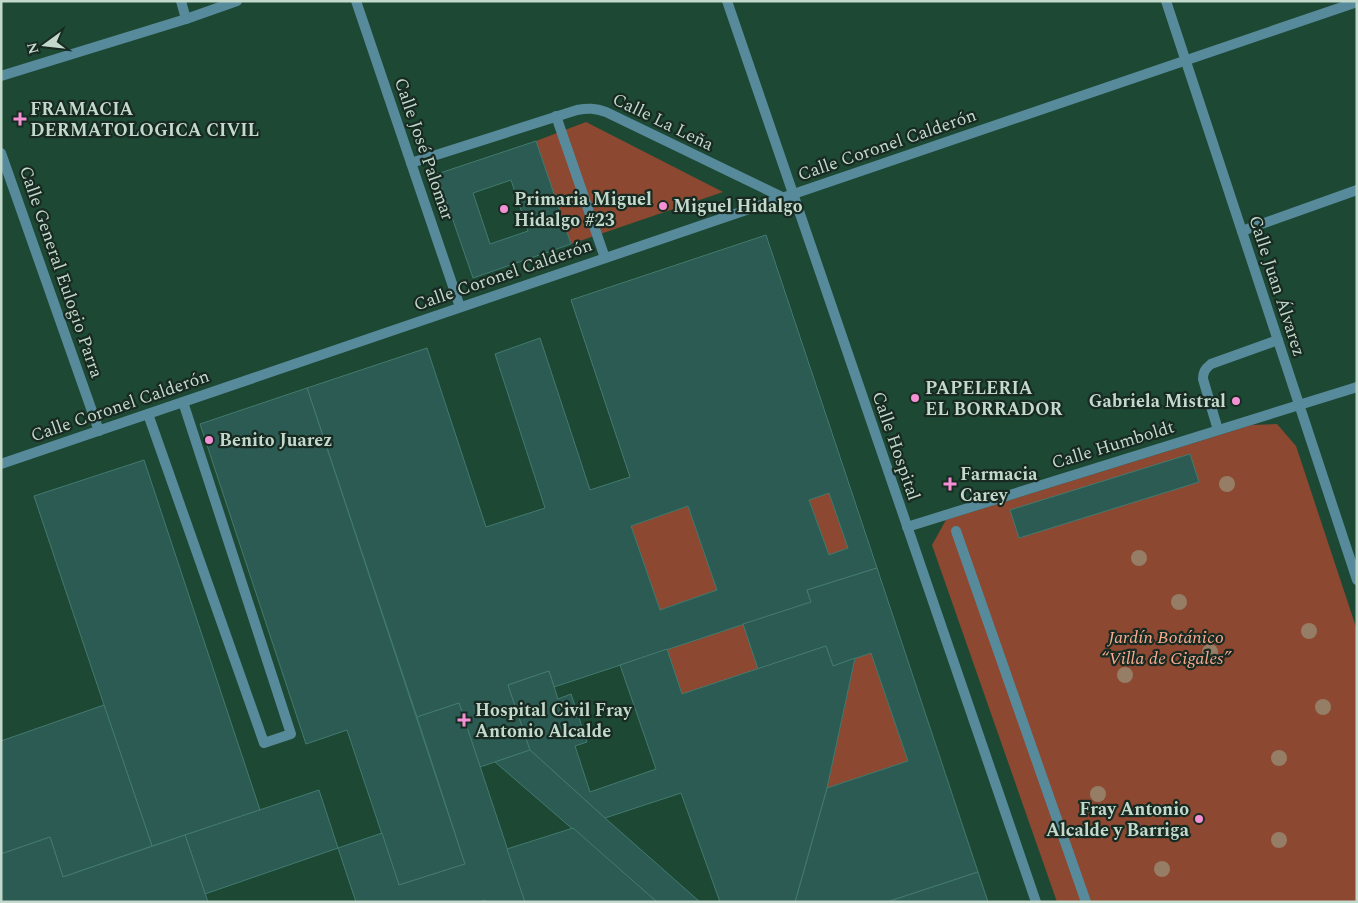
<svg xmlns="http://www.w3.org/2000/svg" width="1358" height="903" font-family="Spectral,serif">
<rect width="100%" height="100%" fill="#1d4934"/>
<g fill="#8c4830">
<polygon points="586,122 723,192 571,244 536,141"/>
<polygon points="1277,424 1296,446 1357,630 1357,902 1057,902 932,545 946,520 1252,425"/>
<polygon points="829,493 848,548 829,555 809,500"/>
<polygon points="688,506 717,590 660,610 631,526"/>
<polygon points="743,624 758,669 682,694 667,649"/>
<polygon points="871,653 908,761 827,788 855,658"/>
</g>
<g fill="#2b5b52" stroke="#437a70" fill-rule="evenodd">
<path d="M 536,141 L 571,244 L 473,278 L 437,174 ZM 511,180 L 528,231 L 490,244 L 473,193 Z"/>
<path d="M 766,235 L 877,568 L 807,590 L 811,602 L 554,687 L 549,671 L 508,685 L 530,750 L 480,767 L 459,703 L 417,717 L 307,388 L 427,348 L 486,527 L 545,508 L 495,354 L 540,338 L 590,490 L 630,477 L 571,300 ZM 829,493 L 848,548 L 829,555 L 809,500 ZM 688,506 L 717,590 L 660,610 L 631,526 Z"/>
<polygon points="307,388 465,864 399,885 347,730 306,744 200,424"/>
<polygon points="1190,454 1199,482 1019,538 1010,510"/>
<polygon points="144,460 260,810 152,846 104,705 34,496"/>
<polygon points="877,568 978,872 887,902 795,902 827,788 908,761 871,653 833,666 826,646 758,669 743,624 811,602 807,590"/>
<polygon points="826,646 833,666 855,658 827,788 795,902 720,902 681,793 605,818 530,750 508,685 549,671 558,699 571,694 587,742 575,746 590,792 656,769 620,665 667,649 682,694"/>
<polygon points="459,703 525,902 486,902 485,900 479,902 356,902 338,848 382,833 399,885 465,864 417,717"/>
<polygon points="104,705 152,846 63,877 50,837 1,854 1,741"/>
<polygon points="530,750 605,818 700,902 657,902 495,762"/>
<polygon points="319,790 338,848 205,894 185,835"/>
<polygon points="573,828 657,902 525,902 507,849"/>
<polygon points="185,835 208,902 1,902 1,854 50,837 63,877"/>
<polygon points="978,872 988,902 887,902"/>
</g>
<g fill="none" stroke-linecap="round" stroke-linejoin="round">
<g stroke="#578b9c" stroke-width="10">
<polyline points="181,1 186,19"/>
<polyline points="1242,231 1357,190"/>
<path d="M 1218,430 L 1203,379 C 1203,372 1205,369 1211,364 L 1278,340"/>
</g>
<g stroke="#578b9c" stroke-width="10">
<polyline points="556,116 605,258"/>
<polyline points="956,531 1086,902"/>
</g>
<g stroke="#578b9c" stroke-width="10">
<polyline points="356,1 460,307"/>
<polyline points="727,1 1036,902"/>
<polyline points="1166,1 1357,580"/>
<polyline points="1,76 186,19 237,1"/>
<polyline points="1,153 99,431"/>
<path d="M 411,163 L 577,110 C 588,108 595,108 606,112 L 782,197"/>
<polyline points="148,414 264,743 291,734 183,402"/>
<polyline points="1,464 1357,2"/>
<polyline points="907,527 1357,387"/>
</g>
</g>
<g fill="#967e66">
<circle cx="1227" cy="484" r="8"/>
<circle cx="1139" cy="558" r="8"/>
<circle cx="1179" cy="602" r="8"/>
<circle cx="1309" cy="631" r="8"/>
<circle cx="1210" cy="652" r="8"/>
<circle cx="1125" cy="675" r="8"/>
<circle cx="1323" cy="707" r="8"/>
<circle cx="1279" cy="758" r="8"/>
<circle cx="1098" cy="794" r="8"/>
<circle cx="1279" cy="840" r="8"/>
<circle cx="1162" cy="869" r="8"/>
</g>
<g fill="#f491d4" stroke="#182a21" stroke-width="2">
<path d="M17.5 111.5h5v5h5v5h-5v5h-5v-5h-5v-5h5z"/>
<circle cx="663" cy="206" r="5"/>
<circle cx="504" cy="209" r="5"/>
<circle cx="915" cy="398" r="5"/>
<circle cx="1236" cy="401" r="5"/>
<circle cx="209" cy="440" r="5"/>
<path d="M947.5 476.5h5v5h5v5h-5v5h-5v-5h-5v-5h5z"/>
<path d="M461.5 712.5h5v5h5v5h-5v5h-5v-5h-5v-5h5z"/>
<circle cx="1199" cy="819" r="5"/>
</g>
<g text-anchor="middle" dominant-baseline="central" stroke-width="4.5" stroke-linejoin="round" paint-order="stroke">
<g font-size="18" font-weight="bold" fill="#c2d9cc" stroke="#182a21" text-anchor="start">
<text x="30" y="109">FRAMACIA<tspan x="30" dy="21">DERMATOLOGICA CIVIL</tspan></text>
<text x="514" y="199">Primaria Miguel<tspan x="514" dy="21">Hidalgo #23</tspan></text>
<text x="673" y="206">Miguel Hidalgo</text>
<text x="925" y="388">PAPELERIA<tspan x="925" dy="21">EL BORRADOR</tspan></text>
<text x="1226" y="401" text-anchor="end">Gabriela Mistral</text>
<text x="219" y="440">Benito Juarez</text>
<text x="960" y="474">Farmacia<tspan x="960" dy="21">Carey</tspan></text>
<text x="475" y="710">Hospital Civil Fray<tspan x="475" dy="21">Antonio Alcalde</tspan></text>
<text x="1189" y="809" text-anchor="end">Fray Antonio<tspan x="1189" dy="21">Alcalde y Barriga</tspan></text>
</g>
<g font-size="18" fill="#c2d9cc" stroke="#182a21">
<text transform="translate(663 122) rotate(26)">Calle La Leña</text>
<text transform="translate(887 145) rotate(-19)">Calle Coronel Calderón</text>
<text transform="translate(424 149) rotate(71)">Calle José Palomar</text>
<text transform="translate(61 272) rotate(71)">Calle General Eulogio Parra</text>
<text transform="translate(503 275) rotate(-19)">Calle Coronel Calderón</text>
<text transform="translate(1277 286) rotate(72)">Calle Juan Álvarez</text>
<text transform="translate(120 406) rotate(-19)">Calle Coronel Calderón</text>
<text transform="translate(1113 445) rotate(-17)">Calle Humboldt</text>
<text transform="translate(896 446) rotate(71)">Calle Hospital</text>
</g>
<g font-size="18" font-style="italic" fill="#f9aa8f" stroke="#182a21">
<text x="1166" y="637">Jardín Botánico<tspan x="1166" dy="21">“Villa de Cigales”</tspan></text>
</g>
</g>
<rect width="1358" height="903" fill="none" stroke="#c2d9cc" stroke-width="5"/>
<g transform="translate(45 45) rotate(255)" stroke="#182a21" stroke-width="4" paint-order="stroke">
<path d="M0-4L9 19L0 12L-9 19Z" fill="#c2d9cc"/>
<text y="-8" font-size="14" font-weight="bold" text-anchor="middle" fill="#c2d9cc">N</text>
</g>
</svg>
